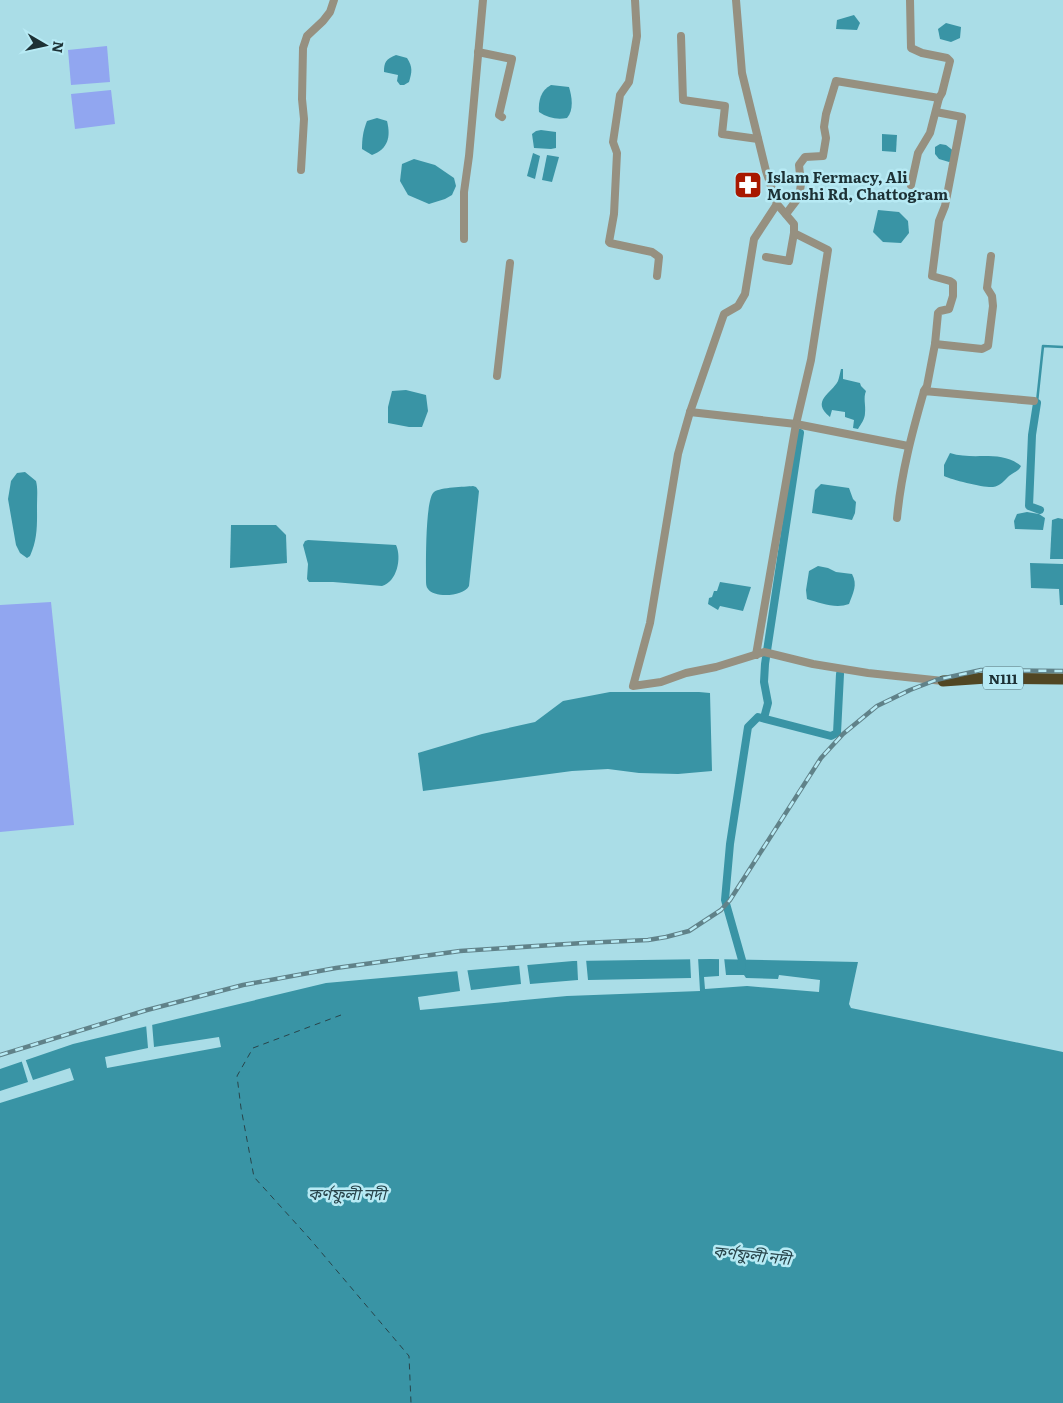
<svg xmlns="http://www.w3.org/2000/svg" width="1063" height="1403" font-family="Literata,'Noto Sans Bengali',serif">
<rect width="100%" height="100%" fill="#aadde7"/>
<g fill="#91a6f0">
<polygon points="107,46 110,82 71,85 68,50"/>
<polygon points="111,90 115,124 75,129 71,94"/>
<polygon points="51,602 74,825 0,832 0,605"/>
</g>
<g fill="#3994a5">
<polygon points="854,15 860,23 857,30 836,29 837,20"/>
<polygon points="946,23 961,27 960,38 951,42 940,39 938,29"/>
<path d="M 396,55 L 407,58 C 413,67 412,72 409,82 L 404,85 L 400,85 L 397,81 L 398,75 L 384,72 C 384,62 386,59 396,55 Z"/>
<path d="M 551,85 L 569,87 C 572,97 574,110 567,118 C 557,120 548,118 539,112 C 538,101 541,90 551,85 Z"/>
<path d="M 377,118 L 387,121 C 391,137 388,149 372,155 L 362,149 C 362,139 363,131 367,121 Z"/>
<polygon points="541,130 556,132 556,148 551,149 534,148 532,134 536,131"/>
<polygon points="882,134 897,135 896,152 882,151"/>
<polygon points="940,144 946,145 955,152 952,161 949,162 939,159 935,154 935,147"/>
<polygon points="533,153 540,156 535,179 527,176"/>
<polygon points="547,155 559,157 552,182 542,180"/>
<polygon points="414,159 435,165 454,178 456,186 452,195 445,199 429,204 408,195 400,181 402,164"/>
<polygon points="878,210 899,212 908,221 909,233 901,243 883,242 873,232"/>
<path d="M 841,369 L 843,369 L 843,379 L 860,383 L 861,386 L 866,391 C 863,398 866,405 865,413 C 865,419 861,424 858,429 L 853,428 L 854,420 L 845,417 L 845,412 L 832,410 L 830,417 C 810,401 832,393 838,381 C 839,378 840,373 841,369 Z"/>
<polygon points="406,390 426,395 428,411 422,427 409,427 388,423 388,407 392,391"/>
<path d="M 950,453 C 974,461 1000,449 1021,466 C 1018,472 1014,472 1009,476 C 1005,480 1000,486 993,487 C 985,488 952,480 944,476 L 944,465 Z"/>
<path d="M 25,472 L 36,481 C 38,489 37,496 37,505 C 37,523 38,539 30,556 L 27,558 L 20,553 L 16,545 L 8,499 L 11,481 L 17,473 Z"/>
<polygon points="821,484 849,488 853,499 856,502 855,513 852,520 812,513 815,490"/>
<path d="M 473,486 L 476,487 L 479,491 L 469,586 C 463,597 434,598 428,589 C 426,587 426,583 426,581 C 426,567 425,498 434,492 C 441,487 464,487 473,486 Z"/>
<polygon points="1027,512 1039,514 1045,518 1043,530 1015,529 1014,521 1017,514"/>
<polygon points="1058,518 1063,519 1063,559 1050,559 1052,520"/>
<polygon points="231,525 276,525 286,535 287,563 230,568"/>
<path d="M 308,540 L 396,545 C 402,558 397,582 382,586 L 333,582 L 309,582 L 307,579 L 308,564 L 303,545 L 305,541 Z"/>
<polygon points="1030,563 1063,564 1063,605 1060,605 1059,589 1031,588"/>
<path d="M 818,566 L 828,568 L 836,572 L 852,574 C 858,585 853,593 849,604 C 836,609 820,603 807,599 L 806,590 L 809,571 Z"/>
<polygon points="720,582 751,587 743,611 720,606 718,610 708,604 709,598 712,597 714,591 717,591"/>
<polygon points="610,692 699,692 710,693 712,771 678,774 639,773 608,769 572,771 423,791 418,753 482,734 535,722 563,701"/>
<polygon points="710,959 858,962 849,1004 851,1008 1063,1052 1063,1403 0,1403 0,1069 73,1044 326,983 573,961"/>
</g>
<g fill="#aadde7">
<polygon points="690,957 698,957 700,991 567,996 420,1010 418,997 460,991 457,969 467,968 471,990 521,984 519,964 527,963 530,984 578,980 577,959 586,959 588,980 691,978"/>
<polygon points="719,957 724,957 726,975 744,975 746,978 778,979 779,975 820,980 819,992 747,986 705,989 704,977 719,976"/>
<polygon points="152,1023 154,1047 219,1037 221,1047 107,1068 105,1057 148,1048 146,1024"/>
<polygon points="25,1058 33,1080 70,1068 74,1080 0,1103 0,1091 28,1082 21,1059"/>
</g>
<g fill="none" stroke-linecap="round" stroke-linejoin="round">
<polyline stroke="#3994a5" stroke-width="2.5" points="1037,402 1043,346 1063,347"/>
<g stroke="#3994a5" stroke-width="8">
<polyline points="1037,403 1032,435 1029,506 1040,510"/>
<polyline points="764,718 768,703 764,682 765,664 800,433"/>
<polyline points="741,969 742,960 725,900 730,844 748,727 758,717 831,736 837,733 840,674"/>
</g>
<polyline stroke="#28444a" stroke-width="1" stroke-dasharray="6 5" stroke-linecap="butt" points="341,1015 253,1048 237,1076 241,1108 254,1177 310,1239 409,1356 411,1403"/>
<g stroke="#969080" stroke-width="8">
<polyline points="635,0 637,36 634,54 629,82 620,95 613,142 617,153 614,214 609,242 610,243 652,252 659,257 657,276"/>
<polyline points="736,0 742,73 766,171 777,204 794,224 794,233 828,250 811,360 796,424 756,655"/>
<polyline points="681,36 683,100 725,106 722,134 758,139"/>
<polyline points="478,52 512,59 499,115 502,117"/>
<polyline points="301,170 304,119 302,99 303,48 307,36 323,21 330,12 334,0"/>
<polyline points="911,185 918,153 930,133 939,98"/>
<polyline points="777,204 754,239 745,294 738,306 724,314 690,412 678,454 650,623 633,686 661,682 686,673 716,667 764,652 813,664 868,673 943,681"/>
<polyline points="786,214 799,197 801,184 799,165 805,157 823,156 826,138 824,127 826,114 836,81 939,98 942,93 950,61 947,58 922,53 911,48 910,0"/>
<polyline points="464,239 464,192 469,156 483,0"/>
<polyline points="766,257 789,261 794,233"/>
<polyline points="935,344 982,349 988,346 993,306 992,296 987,288 991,256"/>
<polyline points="497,376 510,263"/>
<polyline points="924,391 927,386 935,344 938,313 940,311 949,309 953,296 953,283 950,281 932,276 939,221 945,206 962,117 936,112"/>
<polyline points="690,412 796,424 908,446"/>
<path d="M 897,518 C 901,474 912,433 924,391 L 1034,401"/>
</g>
<polyline stroke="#514623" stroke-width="11" points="943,681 987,678 1063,679"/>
<defs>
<polyline id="rail" points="0,1055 147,1010 243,985 336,968 460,951 583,943 648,940 666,937 689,931 721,910 730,900 821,758 843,734 877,706 910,690 936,680 981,670 1063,671"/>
</defs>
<use href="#rail" stroke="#608289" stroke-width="4.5"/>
<use href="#rail" stroke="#b7eaf4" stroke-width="2.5" stroke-dasharray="8" stroke-linecap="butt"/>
</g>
<defs>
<symbol id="pharmacy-square" viewBox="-11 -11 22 22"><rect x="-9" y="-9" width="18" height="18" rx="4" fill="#a81800" stroke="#b7eaf4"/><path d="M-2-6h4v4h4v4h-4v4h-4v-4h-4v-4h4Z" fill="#fff"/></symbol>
</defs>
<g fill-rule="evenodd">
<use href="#pharmacy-square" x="732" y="169" width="32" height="32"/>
</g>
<g text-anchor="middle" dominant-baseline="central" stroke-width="5" stroke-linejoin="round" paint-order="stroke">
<rect fill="#b7eaf4" stroke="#4b686e" stroke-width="1" x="983" y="666.5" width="40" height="23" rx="4"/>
<g font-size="14" font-weight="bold" fill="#1d3135">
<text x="1003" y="678">N111</text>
</g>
<g font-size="15" font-weight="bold" fill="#1d3135" stroke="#b7eaf4" text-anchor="start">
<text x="767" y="176">Islam Fermacy, Ali<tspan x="767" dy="17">Monshi Rd, Chattogram</tspan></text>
</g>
<g font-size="16" font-style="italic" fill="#28444a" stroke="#b7eaf4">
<text x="347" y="1193">কর্ণফুলী নদী</text>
<text transform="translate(752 1254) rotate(6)">কর্ণফুলী নদী</text>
</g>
</g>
<g transform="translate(45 45) rotate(99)" stroke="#b7eaf4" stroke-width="4" paint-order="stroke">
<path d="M0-4L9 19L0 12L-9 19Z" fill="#1d3135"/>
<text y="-8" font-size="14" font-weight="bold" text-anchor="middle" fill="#1d3135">N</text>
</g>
</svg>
